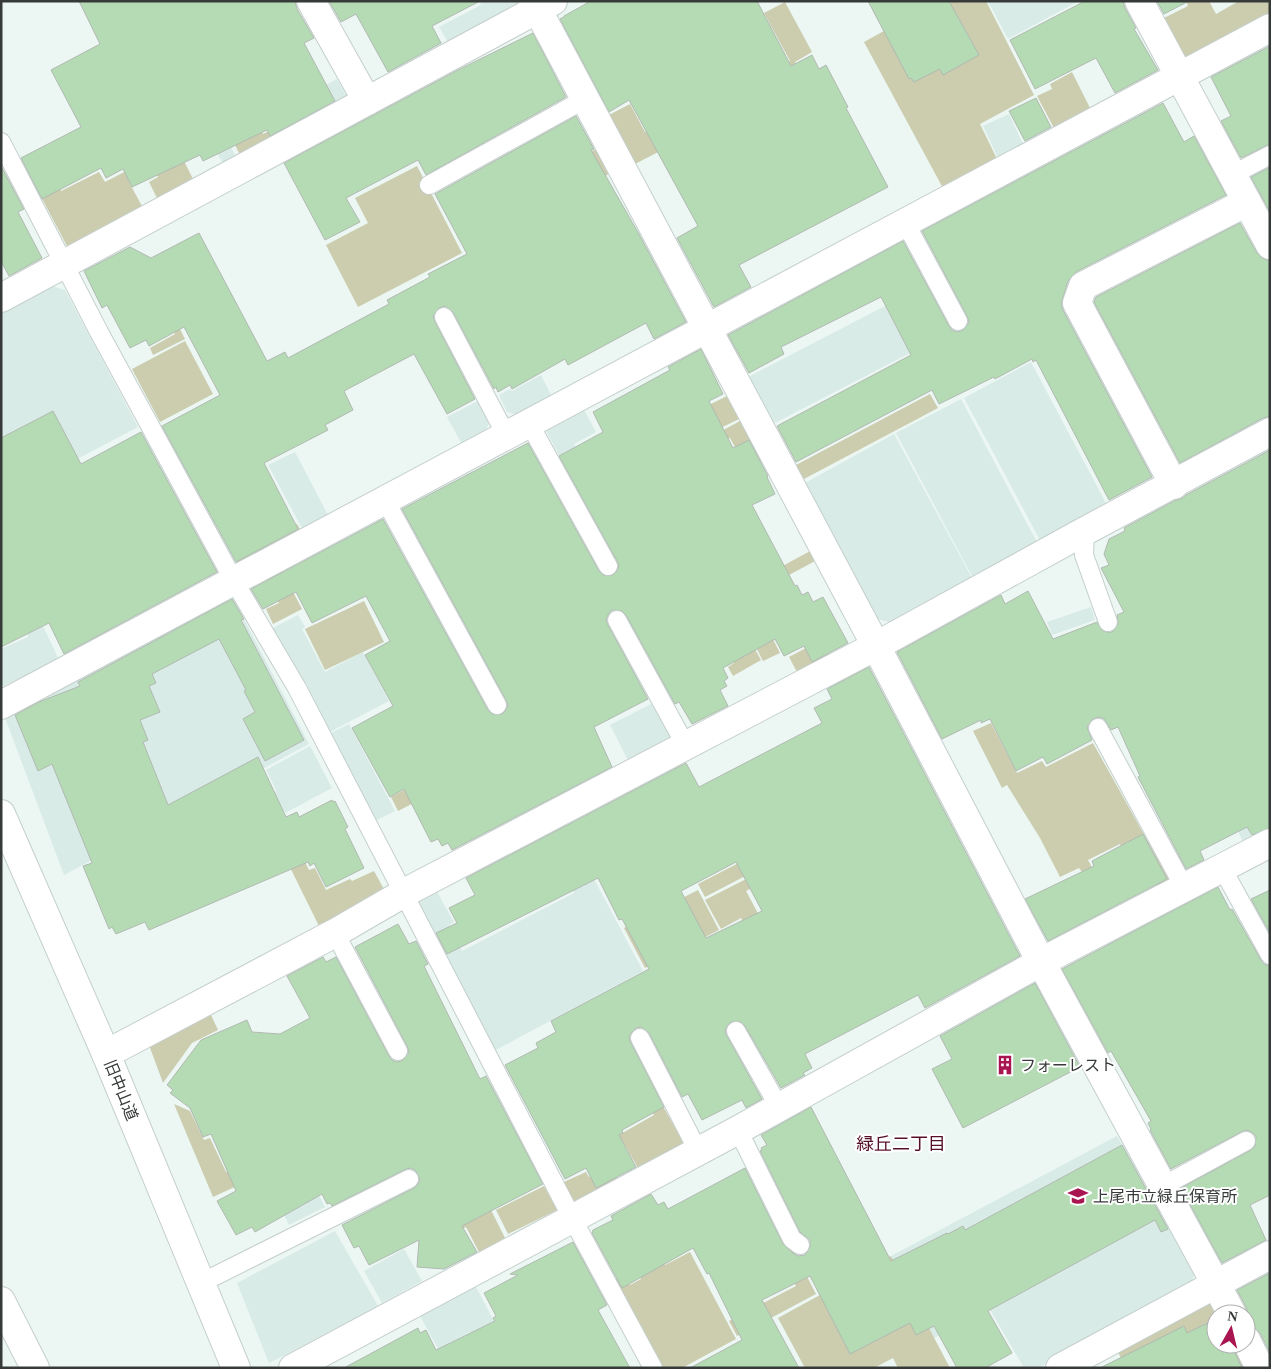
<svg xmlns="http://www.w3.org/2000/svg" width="1271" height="1369" font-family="'Times New Roman','Noto Sans JP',serif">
<rect width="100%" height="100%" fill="#ecf7f4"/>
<g fill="#d8ebe6">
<polygon points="479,1 517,1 520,7 449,44 439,27 481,5"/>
<polygon points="988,1 1079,1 1008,39"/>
<polygon points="337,79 348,99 299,125 286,101 322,87"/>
<polygon points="205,97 236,157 223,164 192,104"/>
<polygon points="1009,114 1024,146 998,158 983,126"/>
<polygon points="51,286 65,290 138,427 1,499 1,312"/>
<polygon points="885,306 910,353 773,424 748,377"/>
<polygon points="1031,362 1108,507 1041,542 964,398"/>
<polygon points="541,375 552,397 518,415 507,412 499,395 510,389 512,391"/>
<polygon points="961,399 1039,546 974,580 896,433"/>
<polygon points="478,401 489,422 485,435 463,446 447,417"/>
<polygon points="582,406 596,432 574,444 577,450 561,459 544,427"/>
<polygon points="894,434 973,580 892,623 878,619 805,483"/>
<polygon points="295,452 329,517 303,530 268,465"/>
<polygon points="232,596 309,744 64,875 4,715"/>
<polygon points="1091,607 1095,620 1052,635 1047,622"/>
<polygon points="298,615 305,627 302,629 325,672 363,652 389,701 328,733 273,628"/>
<polygon points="43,626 59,660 1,687 1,649 28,637 27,633"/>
<polygon points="653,703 673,741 630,764 610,725"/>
<polygon points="349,724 395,811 375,821 329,734"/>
<polygon points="310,746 332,788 285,813 274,792 276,790 266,770"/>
<polygon points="562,819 643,971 494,1051 416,901 436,890 454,922 449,925 462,951 574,893 542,830"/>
<polygon points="1270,822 1270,833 1245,846 1235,825"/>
<polygon points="1117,1136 1195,1272 1191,1287 1038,1368 1024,1368 989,1308 934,1338 891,1256"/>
<polygon points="298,1155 325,1207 289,1225 263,1173"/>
<polygon points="335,1231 378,1306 269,1363 237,1283"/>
<polygon points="404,1249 422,1281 382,1303 364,1271"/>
<polygon points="475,1285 519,1368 484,1360 470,1332 438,1349 419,1314"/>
</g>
<g fill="#cbcdae">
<polygon points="938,1 986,1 1034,95 980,124 998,161 944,190 864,42"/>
<polygon points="1186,1 1209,1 1216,14 1239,1 1270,1 1270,16 1192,58 1179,56 1162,19 1188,6"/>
<polygon points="785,2 812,52 795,62 797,66 742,86 790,61 764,13"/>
<polygon points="1072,72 1092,112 1055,130 1037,96 1052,89 1050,84"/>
<polygon points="630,104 645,132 697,105 749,105 635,164 609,115"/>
<polygon points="287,122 291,130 240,155 232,139 261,130 263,134"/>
<polygon points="598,148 611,173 599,179 580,157"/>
<polygon points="181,155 194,181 158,200 149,182 158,177 148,156"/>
<polygon points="136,166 129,182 144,210 68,248 36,187 54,177 61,191 99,172 105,182"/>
<polygon points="417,166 462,253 358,307 326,245 368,223 355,198"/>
<polygon points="161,292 185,339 153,355 150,348 175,334 154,295"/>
<polygon points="185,341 213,394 160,422 132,369"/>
<polygon points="930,394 938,408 804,479 796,465"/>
<polygon points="727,396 739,419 702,437 691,414"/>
<polygon points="740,421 761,461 747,469 730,438 720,442 716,434"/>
<polygon points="297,524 301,531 238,563 231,551 266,540"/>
<polygon points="812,550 817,560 731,606 761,660 733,676 728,667 734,663 722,640 700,611"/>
<polygon points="281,569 302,609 273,624 266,609 279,603 265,577"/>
<polygon points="364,601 384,642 325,670 305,629"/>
<polygon points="735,606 759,612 780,653 763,661"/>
<polygon points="821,640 829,655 797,672 789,657"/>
<polygon points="991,723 1017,773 1042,761 1046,767 1093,743 1171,883 1162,888 1153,884 1144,890 1120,844 1088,860 1094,871 1085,876 1079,868 1060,877 1040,838 1007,785 1002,788 973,731"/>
<polygon points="921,768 928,781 705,897 698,884"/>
<polygon points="480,769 398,811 391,797 426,778"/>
<polygon points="283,818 309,870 315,868 326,890 350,879 352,881 374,871 386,893 319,926 269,825"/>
<polygon points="750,877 755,886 746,891 789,971 774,978 741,918 721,929 705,900"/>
<polygon points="698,890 719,930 645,968 624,928"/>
<polygon points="211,1015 218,1030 192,1043 163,1083 149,1045"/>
<polygon points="642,1070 684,1143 638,1168 619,1135 654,1115 631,1076"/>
<polygon points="174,1104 190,1111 204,1140 210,1138 226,1172 230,1170 254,1178 213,1197"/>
<polygon points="611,1166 618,1180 574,1202 564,1182 586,1172 589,1177"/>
<polygon points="544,1186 557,1210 508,1234 496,1210"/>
<polygon points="490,1208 505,1238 479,1252 466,1227 450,1235 465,1217"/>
<polygon points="788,1240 816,1294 737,1336 729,1321 796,1286 775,1247"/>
<polygon points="690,1252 736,1339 682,1368 661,1368 614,1279 624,1275 630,1285 641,1279 639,1274 663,1262 665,1265"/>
<polygon points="891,1256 950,1368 898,1368 893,1358 874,1368 805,1368 778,1318"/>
<polygon points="1207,1302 1217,1306 1221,1314 1216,1314 1216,1344 1236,1344 1248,1368 1127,1368 1117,1351"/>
</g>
<g fill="#b4dbb3" stroke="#b2b9b2" fill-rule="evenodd">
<polygon points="79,1 295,1 297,9 314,38 304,43 335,101 270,136 267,130 203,161 200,155 132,187 123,169 106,178 101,168 42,199 21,158 81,127 51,70 100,44"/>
<polygon points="329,1 480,1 432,26 441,43 388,72 356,14 341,22"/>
<polygon points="591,1 757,1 791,66 812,55 819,69 826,65 848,107 846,108 888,187 739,265 751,287 714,307 677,238 698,226 629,100 609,112 560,19 564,17 564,16"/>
<polygon points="868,1 949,1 979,55 943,75 940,69 914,82 911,78 909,79"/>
<polygon points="1085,1 1123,1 1125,8 1136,28 1134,29 1158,70 1115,93 1096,58 1035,89 1010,40"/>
<polygon points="1157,1 1189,1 1164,14"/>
<polygon points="533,33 566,97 426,175 418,160 346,198 360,222 325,240 284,163 456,71"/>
<polygon points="1270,46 1270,144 1241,158 1221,121 1231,116 1211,77"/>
<polygon points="1036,98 1051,127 1025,141 1009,111"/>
<polygon points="1163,103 1184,142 1194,136 1226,195 1076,272 1068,281 1061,304 1063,310 1152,477 1109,500 1036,360 1033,362 1032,359 995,379 994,377 939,404 932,390 796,462 777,426 911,355 881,297 781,347 784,354 749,373 728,335 903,241 949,326 952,330 957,332 963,330 969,322 967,316 922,231"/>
<polygon points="576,116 594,149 591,150 640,236 686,322 654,339 646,323 568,365 565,359 512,389 510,385 498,392 496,387 494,389 453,312 445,306 439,308 433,316 435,322 475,399 447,414 414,354 344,391 353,410 325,425 328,430 264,463 298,529 236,562 162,426 220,395 184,327 149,346 146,340 130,348 107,305 102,308 84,271 130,247 151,258 199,233 267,361 285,352 288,358 389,304 387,300 430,277 428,274 467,254 435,194"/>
<polygon points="1270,167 1270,212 1251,177"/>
<polygon points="1,168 2,168 24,209 18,212 42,258 9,276 1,261"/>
<polygon points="1240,223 1257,253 1262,258 1270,261 1270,416 1263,418 1180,463 1094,302 1096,297"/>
<polygon points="701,349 723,394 709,401 733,448 749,440 768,476 767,477 775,494 752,505 795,586 797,585 802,595 808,592 813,602 823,597 848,643 812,662 804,646 784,656 775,639 723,668 728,678 724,681 727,686 720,690 728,706 692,724 679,702 675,704 626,615 622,611 612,610 608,615 606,620 608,625 648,699 594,727 612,767 452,850 448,843 442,846 438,839 431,842 404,789 390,797 352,728 393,706 365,655 390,641 366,596 312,623 296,592 263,609 251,589 383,519 488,710 492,714 502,714 506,710 508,705 506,700 402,509 528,443 599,571 603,575 613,575 617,571 619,566 617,561 559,456 603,432 593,412 670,370 668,367"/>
<polygon points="53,411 81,464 141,432 217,572 64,654 49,623 1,647 1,438"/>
<polygon points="1270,450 1270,828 1252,835 1247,827 1200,851 1204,860 1186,869 1138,777 1140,776 1118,727 1111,730 1104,719 1099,717 1093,719 1087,727 1092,740 1047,764 1043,757 1016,771 990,719 981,723 981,720 942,739 897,652 1001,595 1005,604 1028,591 1053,639 1097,622 1102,630 1107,632 1112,632 1118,624 1117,615 1124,612 1101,568 1109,565 1104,554 1109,539 1125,531 1124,528 1176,500 1181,499 1186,495"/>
<polygon points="232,599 244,619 241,620 304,740 265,761 243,719 255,712 244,691 246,690 219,639 152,674 156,683 149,686 160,712 140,720 148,740 143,742 168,805 258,757 286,817 297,812 299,817 332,800 333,802 335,801 348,827 345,829 364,868 326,887 314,863 310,866 308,862 149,930 145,922 116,934 112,927 109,929 83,866 92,863 52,764 38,771 15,715 39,702 80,686 78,682"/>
<path d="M 869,667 L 1020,956 L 925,1008 L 918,995 L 805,1054 L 812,1068 L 803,1073 L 805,1075 L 781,1088 L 745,1026 L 741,1022 L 731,1022 L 727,1026 L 725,1031 L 727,1036 L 762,1099 L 746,1108 L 742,1100 L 702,1120 L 688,1094 L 682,1097 L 649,1033 L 641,1027 L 636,1028 L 631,1033 L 629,1038 L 631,1043 L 664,1107 L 622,1130 L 623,1133 L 619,1135 L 636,1167 L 596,1188 L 586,1168 L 565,1179 L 505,1065 L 538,1048 L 536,1043 L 556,1032 L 551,1021 L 649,969 L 622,919 L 619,920 L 598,878 L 447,954 L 436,933 L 457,923 L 449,908 L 475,895 L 466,878 L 686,763 L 699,787 L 822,723 L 814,708 L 832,699 L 827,689 ZM 736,862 L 762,911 L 706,938 L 681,891 Z"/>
<polygon points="1143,834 1167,879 1048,941 1025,899 1094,866 1092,861"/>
<polygon points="1218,887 1230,910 1232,909 1261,960 1264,964 1270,966 1270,1195 1250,1205 1266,1240 1222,1263 1181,1188 1251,1150 1255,1146 1256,1136 1251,1132 1246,1130 1241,1132 1171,1169 1150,1130 1151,1129 1148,1123 1151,1121 1111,1051 1108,1053 1062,969"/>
<polygon points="1270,890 1270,933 1251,899"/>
<polygon points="398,924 409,944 416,941 428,964 424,966 480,1079 486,1076 543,1184 462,1226 477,1252 444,1269 417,1267 419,1240 369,1265 359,1246 354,1248 342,1225 414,1188 418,1184 420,1179 415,1170 410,1168 404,1170 332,1206 330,1203 327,1204 322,1194 255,1232 252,1227 236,1235 217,1201 236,1191 211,1134 203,1137 190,1108 170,1093 173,1090 167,1085 201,1040 247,1020 252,1032 280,1034 310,1018 287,976 323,957 326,962 336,957 389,1056 392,1060 397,1062 403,1060 409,1052 407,1046 355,947"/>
<polygon points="1035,983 1080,1067 963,1128 932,1069 952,1059 940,1036"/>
<polygon points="811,1107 891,1261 947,1233 948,1234 963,1226 965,1230 1122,1145 1168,1229 1161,1232 1155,1220 988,1311 1012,1353 985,1368 957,1368 934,1326 916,1335 910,1323 850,1354 810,1276 762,1300 799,1368 690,1368 742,1340 709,1273 707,1274 693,1248 622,1288 592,1233 593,1230 613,1220 611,1216 651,1194 658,1205 664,1202 668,1209 745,1168 783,1244 794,1254 799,1256 805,1255 810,1247 810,1240 800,1232 760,1151 762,1150 761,1148 767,1145 761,1135"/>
<polygon points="573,1242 607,1305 598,1310 630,1368 344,1368 418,1328 420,1333 426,1330 436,1350 495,1321 493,1318 496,1316 484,1293 518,1275 510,1274"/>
<polygon points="1270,1273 1270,1353 1260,1333 1254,1327 1246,1325 1248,1314 1246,1307 1237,1290"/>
<polygon points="1216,1319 1216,1344 1231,1344 1242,1368 1100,1368 1184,1326 1187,1333"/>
</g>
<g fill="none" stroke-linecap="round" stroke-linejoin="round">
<defs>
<g id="service">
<polyline points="1,142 99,332 148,422 234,581 297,688 572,1218 653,1368"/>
<polyline points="1232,175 1270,155"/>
<polyline points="429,185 585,99"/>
<polyline points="905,222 958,321"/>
<polyline points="444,317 506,435"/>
<polyline points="529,423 608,566"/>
<polyline points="385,500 497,705"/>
<polyline points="1085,531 1084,555 1108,622"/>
<polyline points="617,620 686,746"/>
<polyline points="1098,728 1184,887"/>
<polyline points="1222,868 1270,955"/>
<polyline points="335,933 398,1051"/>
<polyline points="736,1031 779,1107"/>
<polyline points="640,1038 698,1151"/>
<polyline points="738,1130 792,1239 800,1245"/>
<polyline points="1163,1186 1246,1141"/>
<polyline points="201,1283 409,1179"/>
</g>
<g id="minor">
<polyline points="311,1 367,101"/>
<polyline points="533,1 876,646 1041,962 1232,1314"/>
<polyline points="1139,1 1270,245"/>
<polyline points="1,298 553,1"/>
<polyline points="1174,485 1077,303 1083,286 1247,202"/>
<polyline points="1,705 1270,28"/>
<polyline points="106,1054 335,933 404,893 876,646 1085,531 1270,432"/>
<polyline points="1,1301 35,1368"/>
<polyline points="1246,1340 1260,1368"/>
<polyline points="293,1368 738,1130 1041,962 1270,843"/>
<polyline points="1060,1368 1270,1255"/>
</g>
<polyline id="secondary" points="1,814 106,1054 236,1368"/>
</defs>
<use href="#service" stroke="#c4cfcc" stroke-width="20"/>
<use href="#minor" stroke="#c4cfcc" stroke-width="30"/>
<use href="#secondary" stroke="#c4cfcc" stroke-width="30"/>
<use href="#service" stroke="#fff" stroke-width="18"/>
<use href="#minor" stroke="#fff" stroke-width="28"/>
<use href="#secondary" stroke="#fff" stroke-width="28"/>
</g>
<defs>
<symbol id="building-bare" viewBox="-9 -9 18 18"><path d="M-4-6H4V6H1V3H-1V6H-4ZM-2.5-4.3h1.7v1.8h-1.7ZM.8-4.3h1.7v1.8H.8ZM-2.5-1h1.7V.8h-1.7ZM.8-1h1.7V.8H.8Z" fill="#a81550" stroke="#fff" stroke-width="2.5" paint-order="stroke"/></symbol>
<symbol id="school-bare" viewBox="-9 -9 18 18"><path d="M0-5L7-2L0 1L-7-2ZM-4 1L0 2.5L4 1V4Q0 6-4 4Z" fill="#a81550" stroke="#fff" stroke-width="2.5" paint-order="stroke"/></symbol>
</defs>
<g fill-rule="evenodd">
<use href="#building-bare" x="991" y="1051" width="28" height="28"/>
<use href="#school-bare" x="1064" y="1182" width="28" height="28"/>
</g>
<g text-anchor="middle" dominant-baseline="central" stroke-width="4" stroke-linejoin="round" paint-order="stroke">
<g font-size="16" fill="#363a39" stroke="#fff" text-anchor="start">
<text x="1020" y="1065">フォーレスト</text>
<text x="1093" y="1196">上尾市立緑丘保育所</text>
</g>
<g font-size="16" fill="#363a39" stroke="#fff">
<text transform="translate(121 1090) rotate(68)">旧中山道</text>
</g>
<g font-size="18" fill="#541027" stroke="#fff">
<text x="901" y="1144">緑丘二丁目</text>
</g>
</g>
<rect width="1271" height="1369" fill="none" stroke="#363a39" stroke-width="5"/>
<g transform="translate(1231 1329) rotate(8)"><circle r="24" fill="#ffffff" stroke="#afb0b0"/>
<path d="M0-4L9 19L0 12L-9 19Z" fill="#a81550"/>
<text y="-8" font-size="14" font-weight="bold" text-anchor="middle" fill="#363a39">N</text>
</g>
</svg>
